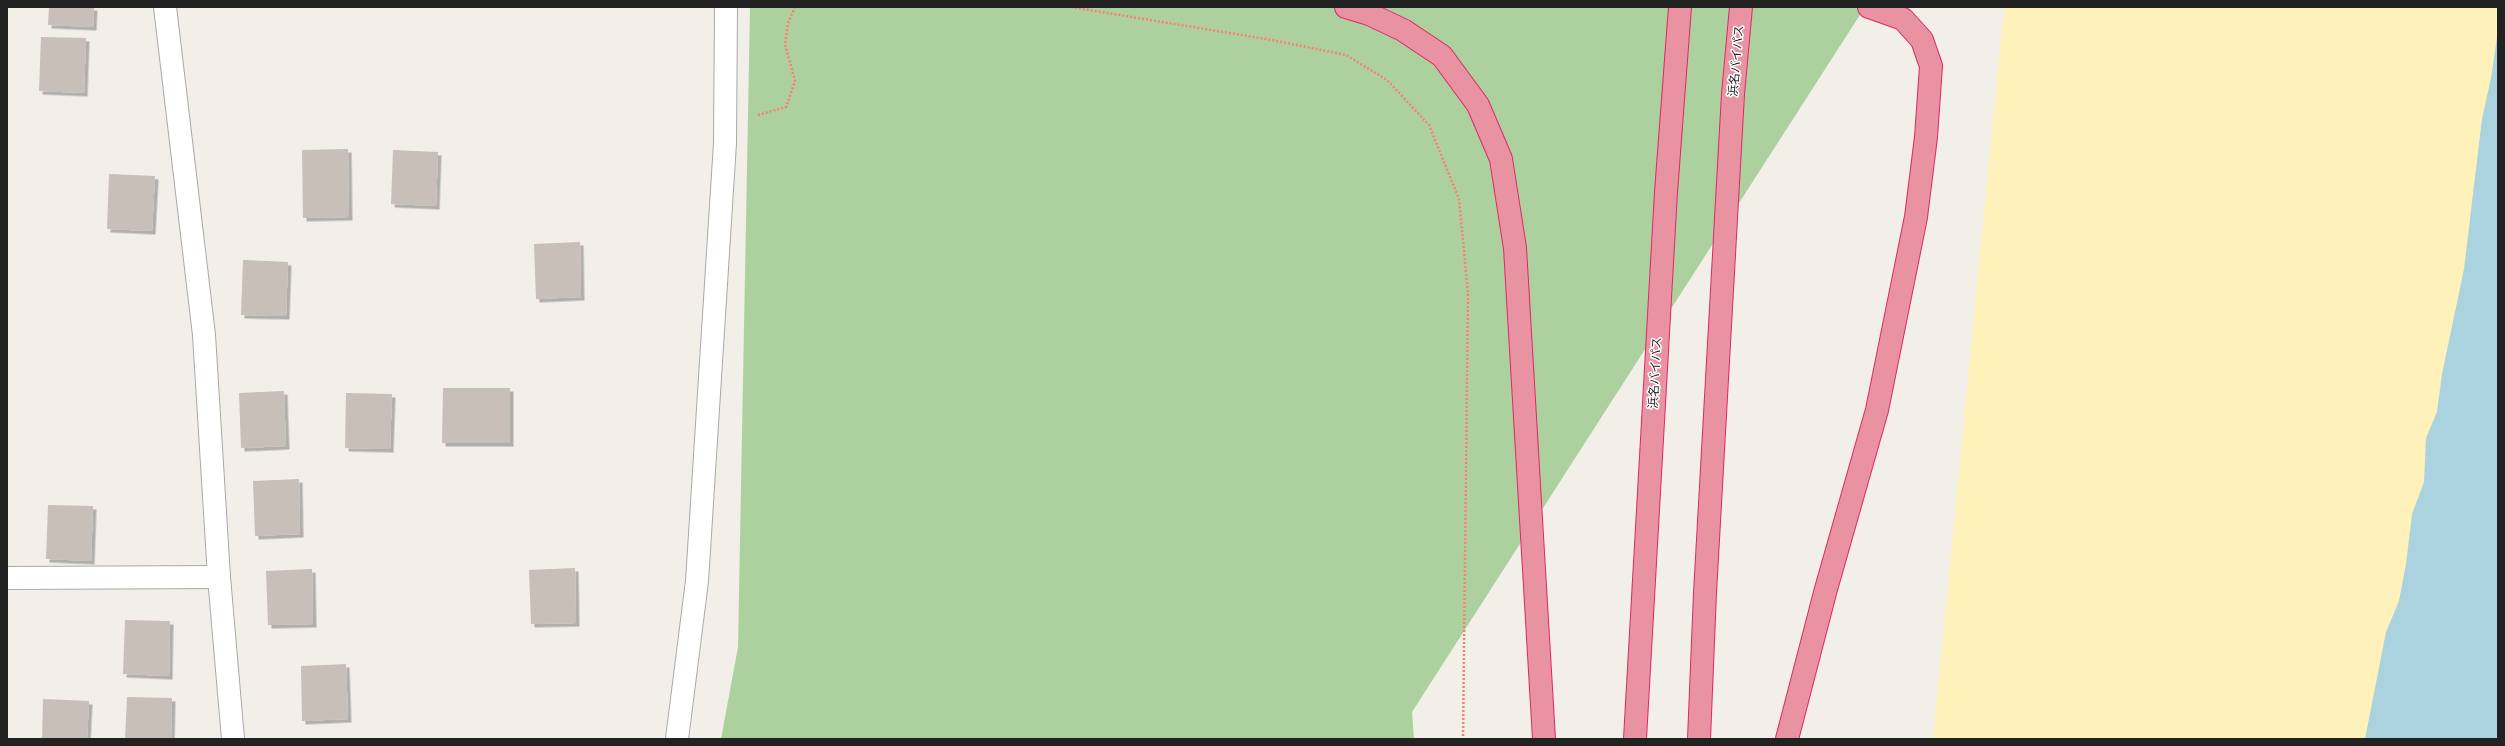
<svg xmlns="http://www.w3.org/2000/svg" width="2505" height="746" font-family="'Public Sans','Noto Sans JP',sans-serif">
<defs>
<filter id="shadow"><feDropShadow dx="3.5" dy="3.5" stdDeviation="0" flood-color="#0004"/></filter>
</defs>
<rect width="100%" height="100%" fill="#f2efe9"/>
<polygon fill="#add19e" points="750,7 1865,7 1412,712 1414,739 721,739 738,647"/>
<polygon fill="#fff1ba" points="2004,7 2498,7 2498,43 2464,269 2373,739 1933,739"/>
<polygon fill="#aad3df" points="2498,30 2498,739 2365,739 2386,632 2399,601 2406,564 2412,514 2424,482 2426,438 2437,412 2442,374 2464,269 2482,119 2491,78"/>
<g fill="#c7bfb8" filter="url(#shadow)">
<polygon points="49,7 94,7 93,27 48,25"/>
<polygon points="41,37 86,38 84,93 39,91"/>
<polygon points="348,149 349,217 303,218 302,150"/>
<polygon points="393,150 438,152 436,206 391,204"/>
<polygon points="109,174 155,176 152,231 107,229"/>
<polygon points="580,242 581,297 536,299 534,244"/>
<polygon points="243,260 288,262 286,316 241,315"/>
<polygon points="443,388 510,388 510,443 442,443"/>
<polygon points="284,391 286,446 241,448 239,393"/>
<polygon points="346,393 392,394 390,449 345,448"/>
<polygon points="299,479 300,534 255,536 253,481"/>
<polygon points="48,505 93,506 91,561 46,559"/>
<polygon points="575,568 576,623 531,624 529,570"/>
<polygon points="312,569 313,624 268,625 266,571"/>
<polygon points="125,620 170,621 169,676 123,674"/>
<polygon points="346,664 348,719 302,721 301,666"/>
<polygon points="127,697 172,698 171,739 125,739"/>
<polygon points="43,699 89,701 87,739 42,739"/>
</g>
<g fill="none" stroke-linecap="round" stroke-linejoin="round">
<defs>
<g id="minor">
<polyline points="165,7 204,335 219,577 233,739"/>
<polyline points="7,578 219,577"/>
</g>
<polyline id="tertiary" points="677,739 697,581 725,143 726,7"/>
<g id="motorway">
<polyline points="1346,7 1369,14 1403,30 1442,56 1478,105 1501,159 1515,248 1544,739"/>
<polyline points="1635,739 1666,192 1680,7"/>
<polyline points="1699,739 1705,593 1733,94 1741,7"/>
<polyline points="1787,739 1826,589 1877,410 1916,217 1926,137 1931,66 1922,40 1903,19 1869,7"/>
</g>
</defs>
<use href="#minor" stroke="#a9a9a9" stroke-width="24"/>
<use href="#tertiary" stroke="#a9a9a9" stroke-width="24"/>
<use href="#motorway" stroke="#dc2a67" stroke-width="24"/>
<g stroke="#fa8072" stroke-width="2.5" stroke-dasharray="2 2" stroke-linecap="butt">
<polyline points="1071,7 1272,40 1346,55 1387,80 1429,125 1459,199 1468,294 1463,739"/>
<polyline points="758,115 786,107 795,81 785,44 788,23 795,7"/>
</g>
<use href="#minor" stroke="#fff" stroke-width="22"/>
<use href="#tertiary" stroke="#fff" stroke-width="22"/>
<use href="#motorway" stroke="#e892a2" stroke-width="22"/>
</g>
<g text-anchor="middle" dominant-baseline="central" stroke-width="3" stroke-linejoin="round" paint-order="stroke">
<g font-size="12" fill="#222" stroke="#fff">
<text transform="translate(1736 61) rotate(-85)">浜名バイパス</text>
<text transform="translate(1655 373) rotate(-87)">浜名バイパス</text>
</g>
</g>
<rect width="2505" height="746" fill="none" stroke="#222222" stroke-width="16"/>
</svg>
